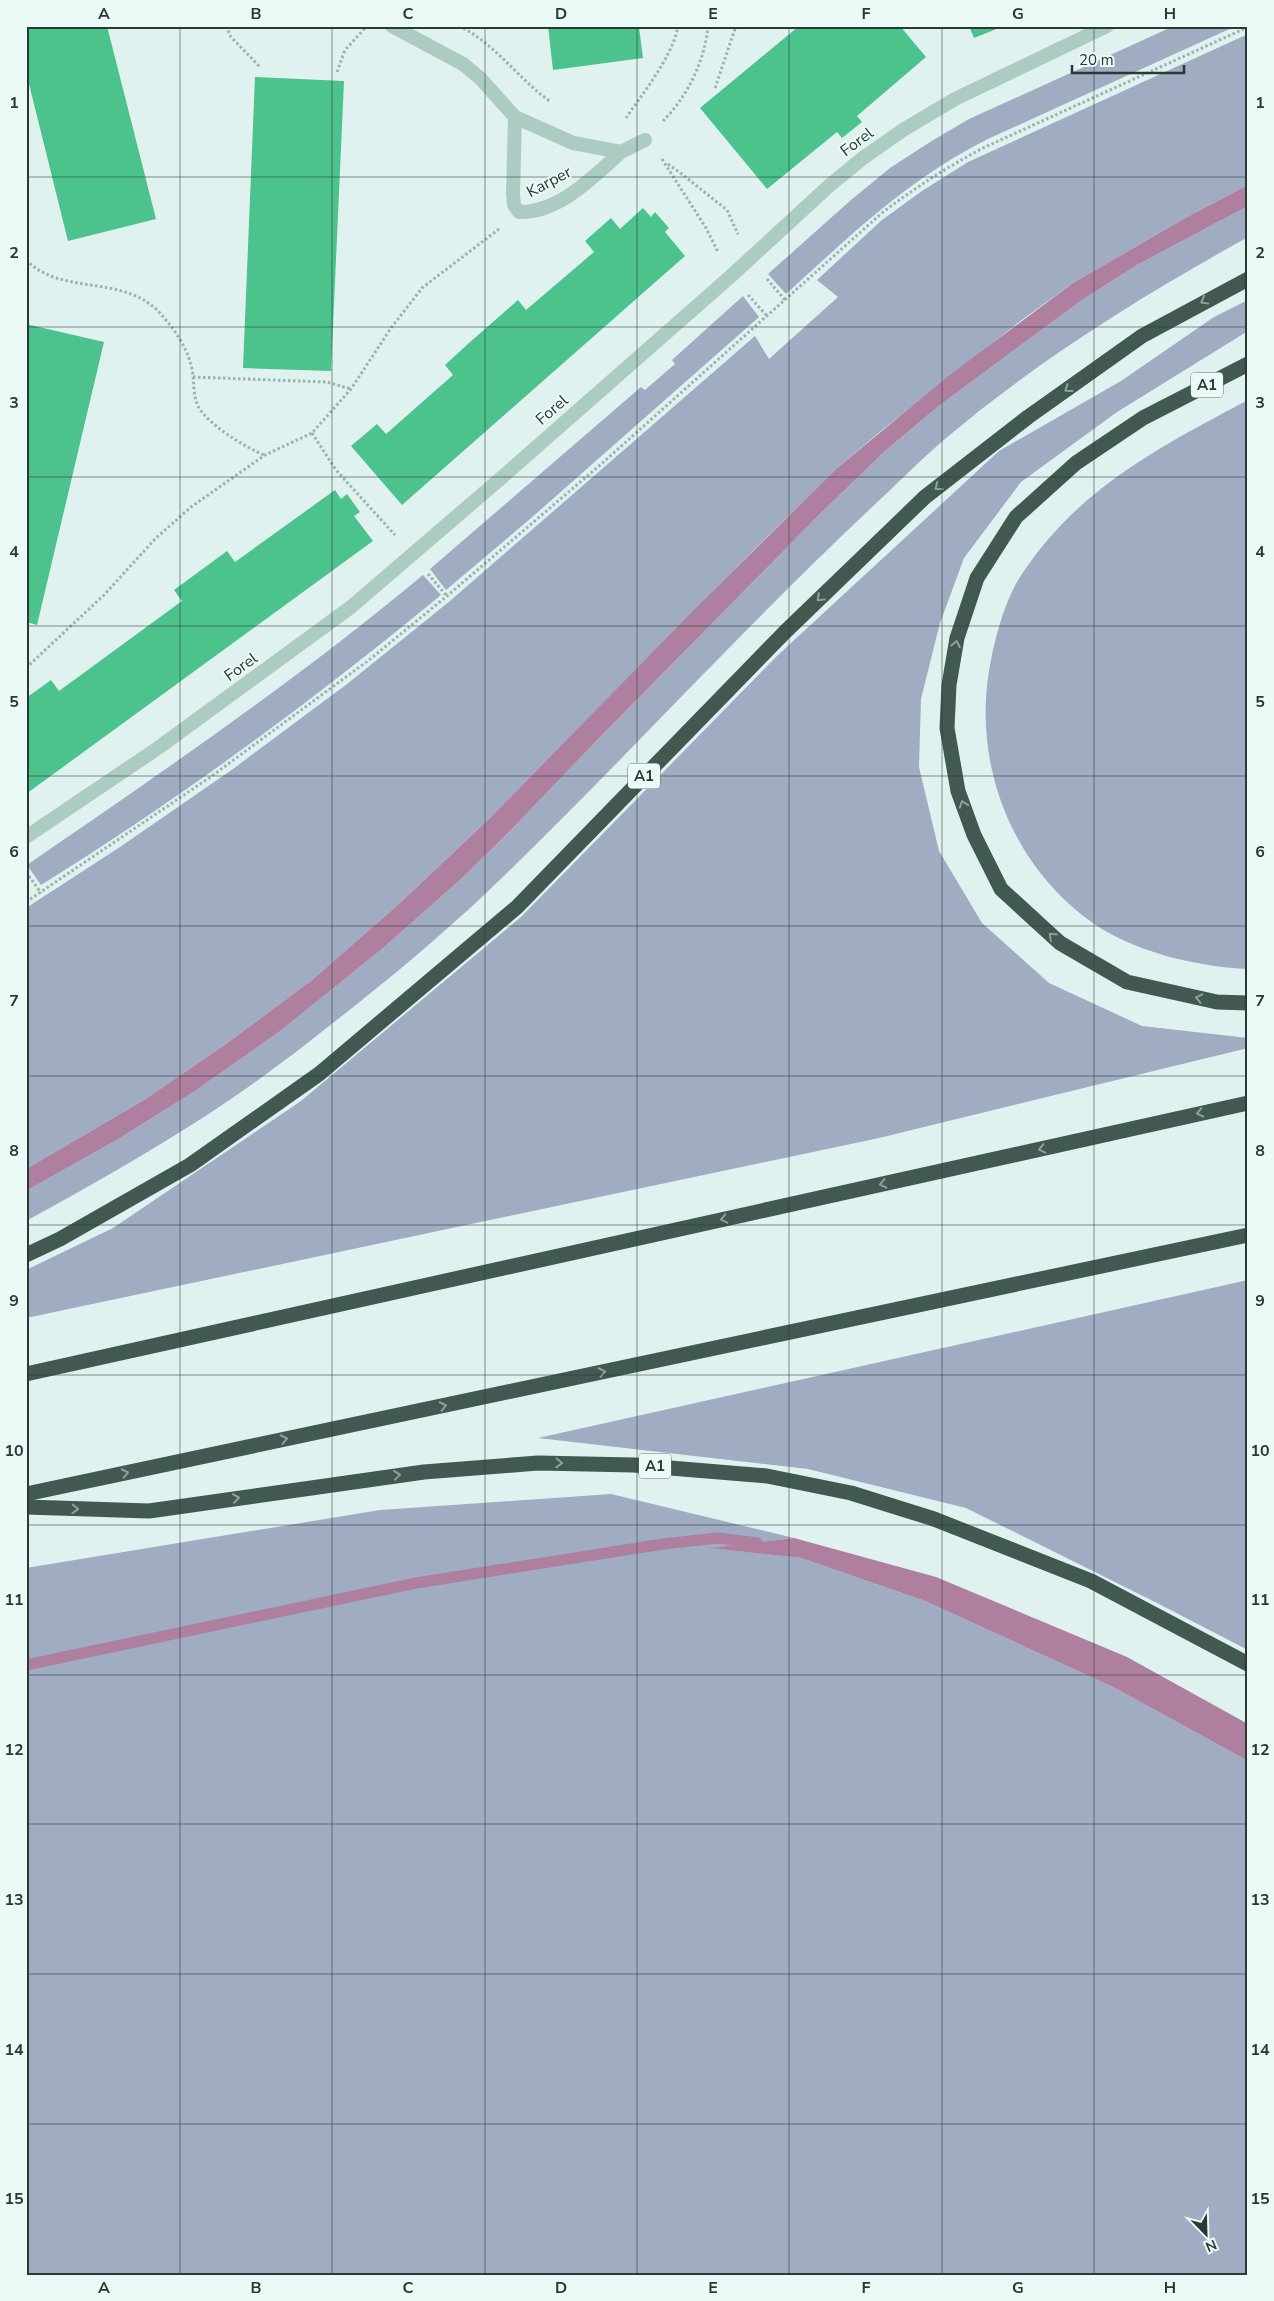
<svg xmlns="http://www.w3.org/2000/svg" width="1274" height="2301" font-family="'Nunito Sans',sans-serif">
<rect width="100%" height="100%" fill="#dff2ef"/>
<g fill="#9facc2">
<path d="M 1174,26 L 1236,26 L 988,139 C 908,179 851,235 786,294 L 768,274 L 851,200 L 890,168 L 930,142 L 969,119 Z"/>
<polygon points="1248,34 1248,185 1187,217 1073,283 1023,319 881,431 836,469 753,551 491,817 400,903 312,980 226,1044 144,1100 26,1169 26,908 120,847 233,769 347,684 450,601 755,336 769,359 838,297 817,280 882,220 922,191 968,162"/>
<path d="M 1248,206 L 1248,237 C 1142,296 1038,360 945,439 C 919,461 895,486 870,509 C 737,634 615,770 483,896 C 437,939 388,980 338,1019 C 295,1053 251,1087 204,1117 C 146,1154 87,1188 26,1221 L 26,1191 L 115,1141 L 192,1093 L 279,1032 L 382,949 L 460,880 L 511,830 L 603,734 L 821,513 L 885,451 L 940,405 L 1082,300 L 1137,265 Z"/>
<polygon points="743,296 759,317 530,519 446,590 430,569 641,387 645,390 675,364 672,360"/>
<polygon points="1248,300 1248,331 1117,412 1021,482 964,558 940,623 921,699 919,767 939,851 982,923 1049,983 1142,1026 1248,1038 1248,1048 879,1138 26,1318 26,1270 113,1228 301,1101 521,917 778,655 999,451 1121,381 1214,317"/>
<path d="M 1248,400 L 1248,969 C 1201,967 1143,954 1102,929 C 1021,878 977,781 987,686 C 991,652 1002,606 1020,577 C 1077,489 1158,448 1248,400 Z"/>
<path d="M 423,575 L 441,595 C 314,700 181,798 41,885 L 27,865 C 162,772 297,680 423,575 Z"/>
<polygon points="1248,1280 1248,1650 1155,1602 966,1508 808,1469 538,1438"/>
<polygon points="611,1494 794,1538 713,1548 801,1558 925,1601 1113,1687 1248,1761 1248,2275 26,2275 26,1568 380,1510"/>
</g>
<g fill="#af7f9f">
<polygon points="1248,185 1248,206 1137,265 1082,300 940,405 885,451 821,513 603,734 511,830 460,880 382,949 279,1032 192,1093 115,1141 26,1191 26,1169 144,1100 226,1044 312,980 400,903 491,817 693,611 836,469 951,374 1073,283 1187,217"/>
<polygon points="794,1538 936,1577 1127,1657 1248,1724 1248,1761 1113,1687 925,1601 801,1558 710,1548"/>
</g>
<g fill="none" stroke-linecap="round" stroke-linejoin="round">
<polyline stroke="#af7f9f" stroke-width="11" points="26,1665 416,1583 663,1544 718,1538 757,1543"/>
</g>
<g fill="#4cc38c">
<polygon points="26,26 107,26 156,219 68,241 26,72"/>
<polygon points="548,26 639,27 643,58 553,70"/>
<polygon points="799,26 900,26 926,57 857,116 862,122 842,138 837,132 767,189 700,108"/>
<polygon points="969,26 1004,26 974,38"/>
<polygon points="255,77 344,81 331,371 243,368"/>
<polygon points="643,208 651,217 655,212 669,228 665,232 685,256 402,505 351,446 377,424 386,434 453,375 445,365 469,343 518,300 526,310 594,252 585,241 611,218 620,229"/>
<polygon points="26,324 104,342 37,625 26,622"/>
<polygon points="335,490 341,499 347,494 360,512 354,516 373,541 26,794 26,698 51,680 59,691 182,601 174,590 227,551 235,562"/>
</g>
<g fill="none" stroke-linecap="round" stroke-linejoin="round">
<g stroke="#95b6ad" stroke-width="3" stroke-dasharray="2.5 2.5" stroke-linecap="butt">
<polyline points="226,26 231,37 261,68"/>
<path d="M 459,26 C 496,44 518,79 551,102"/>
<polyline points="337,72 345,50 366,27"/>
<polyline points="715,88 736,26"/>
<path d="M 626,118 C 643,93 673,56 678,26"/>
<path d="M 663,121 C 687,97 705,61 708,26"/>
<polyline points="662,159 706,228 718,252"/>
<polyline points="668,164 683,175 727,210 738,234"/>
<path d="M 26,260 C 62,296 121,274 158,311 C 172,326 186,345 191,365 C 195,379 192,393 198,406 C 208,425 245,447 264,455"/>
<polyline points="767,279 786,301"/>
<polyline points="748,295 768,317"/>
<polyline points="193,377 327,382 351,389"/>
<polyline points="312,433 336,470 395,535"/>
<polyline points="428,574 447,596"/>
<polyline points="26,668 104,595 155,539 191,507 265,455 312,433 351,389 391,328 422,288 499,229"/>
<polyline points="26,872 41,893"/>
<path d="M 26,902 L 209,778 L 369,660 L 447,596 L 599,466 L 883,212 C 915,188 947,167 983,148 L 1248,27"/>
</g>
<g stroke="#abcbc3" stroke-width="14">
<path d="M 392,26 L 463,64 L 480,78 L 515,117 L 573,143 L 621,152 C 593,177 559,213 519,212 L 514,205 L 513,193 L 515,117"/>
<polyline points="621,152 645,140"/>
<polyline points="26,837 158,748 351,607 500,479 731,276 830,185 863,158 903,130 955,99 1107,26"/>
</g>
<g stroke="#415950" stroke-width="15">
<polyline points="1248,364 1143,418 1076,463 1016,517 977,578 957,638 949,685 947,728 958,791 974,835 1001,889 1060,943 1127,982 1217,1002 1248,1003"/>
<polyline points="26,1255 60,1239 190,1165 319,1074 517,907 785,632 925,497 1028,417 1142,336 1248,279"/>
<polyline points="26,1374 1248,1103"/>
<polyline points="26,1494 1248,1235"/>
<polyline points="26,1507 149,1511 424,1472 538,1463 634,1465 767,1476 851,1493 934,1519 1091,1581 1248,1664"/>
</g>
</g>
<defs><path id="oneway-chevron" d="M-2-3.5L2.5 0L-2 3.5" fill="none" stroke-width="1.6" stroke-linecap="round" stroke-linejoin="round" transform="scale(1.25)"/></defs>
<g stroke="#8ea19b">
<use href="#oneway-chevron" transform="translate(1204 301) rotate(151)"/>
<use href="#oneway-chevron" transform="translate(1068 389) rotate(144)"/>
<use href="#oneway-chevron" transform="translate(938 487) rotate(142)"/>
<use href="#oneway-chevron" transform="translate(820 598) rotate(136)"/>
<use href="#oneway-chevron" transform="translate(956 644) rotate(-79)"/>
<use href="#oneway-chevron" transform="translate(963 804) rotate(-110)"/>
<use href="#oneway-chevron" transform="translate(1052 936) rotate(-137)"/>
<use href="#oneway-chevron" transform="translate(1199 998) rotate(-167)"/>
<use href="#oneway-chevron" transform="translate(1200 1113) rotate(167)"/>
<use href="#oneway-chevron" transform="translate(1042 1149) rotate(167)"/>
<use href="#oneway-chevron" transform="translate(883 1184) rotate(167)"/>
<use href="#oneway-chevron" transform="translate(724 1219) rotate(167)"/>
<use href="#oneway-chevron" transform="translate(602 1372) rotate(-12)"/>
<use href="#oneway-chevron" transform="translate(443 1406) rotate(-12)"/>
<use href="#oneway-chevron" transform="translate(284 1439) rotate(-12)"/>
<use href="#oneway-chevron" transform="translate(559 1463) rotate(1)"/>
<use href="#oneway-chevron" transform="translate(125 1473) rotate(-12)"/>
<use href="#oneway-chevron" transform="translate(397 1475) rotate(-7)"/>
<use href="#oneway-chevron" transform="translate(236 1498) rotate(-8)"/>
<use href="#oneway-chevron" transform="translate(75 1509) rotate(2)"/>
</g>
<path fill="none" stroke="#2a3933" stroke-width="1" stroke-opacity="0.55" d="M 180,26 L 180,2275M 332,26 L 332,2275M 485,26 L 485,2275M 637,26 L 637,2275M 789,26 L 789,2275M 942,26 L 942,2275M 1094,26 L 1094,2275M 26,177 L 1248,177M 26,327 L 1248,327M 26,477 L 1248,477M 26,626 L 1248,626M 26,776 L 1248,776M 26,926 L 1248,926M 26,1076 L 1248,1076M 26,1225 L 1248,1225M 26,1375 L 1248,1375M 26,1525 L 1248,1525M 26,1675 L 1248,1675M 26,1824 L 1248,1824M 26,1974 L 1248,1974M 26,2124 L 1248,2124"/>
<g text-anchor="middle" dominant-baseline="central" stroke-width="4" stroke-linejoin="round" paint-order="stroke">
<g fill="#ecfaf7" stroke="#64736e" stroke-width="1">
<rect x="1191" y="372.5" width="32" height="25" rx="4"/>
<rect x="628" y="763.5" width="32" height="25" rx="4"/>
<rect x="639" y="1453.5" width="32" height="25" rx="4"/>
</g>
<g font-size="15" font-weight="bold" fill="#2a3933">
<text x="1207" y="385">A1</text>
<text x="644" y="776">A1</text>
<text x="655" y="1466">A1</text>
</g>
<g font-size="16" fill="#2a3933" stroke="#ecfaf7">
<text transform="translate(857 142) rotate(-37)">Forel</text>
<text transform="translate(549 182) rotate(-28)">Karper</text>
<text transform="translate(552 410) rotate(-41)">Forel</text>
<text transform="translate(241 667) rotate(-36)">Forel</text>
</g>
</g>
<rect width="1274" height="2301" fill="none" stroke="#ecfaf7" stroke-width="55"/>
<g transform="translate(1206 2234) rotate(157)" stroke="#ecfaf7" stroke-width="4" paint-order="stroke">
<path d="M0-4L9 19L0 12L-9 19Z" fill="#2a3933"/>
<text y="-8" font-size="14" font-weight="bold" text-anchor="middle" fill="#2a3933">N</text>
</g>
<path d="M1072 65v8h112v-8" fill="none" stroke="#2a3933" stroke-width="2.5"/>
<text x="1079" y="65" font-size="15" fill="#2a3933" stroke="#ecfaf7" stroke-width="4" paint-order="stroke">20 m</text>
<rect x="28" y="28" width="1218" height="2246" fill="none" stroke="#2a3933" stroke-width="2"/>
<g font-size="16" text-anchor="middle" font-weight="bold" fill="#2a3933">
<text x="104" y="19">A</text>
<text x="256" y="19">B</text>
<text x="408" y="19">C</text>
<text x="561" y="19">D</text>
<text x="713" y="19">E</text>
<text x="866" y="19">F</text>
<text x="1018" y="19">G</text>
<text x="1170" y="19">H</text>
<text x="14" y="108">1</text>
<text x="1260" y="108">1</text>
<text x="14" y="258">2</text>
<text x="1260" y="258">2</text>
<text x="14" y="408">3</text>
<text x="1260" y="408">3</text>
<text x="14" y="557">4</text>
<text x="1260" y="557">4</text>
<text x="14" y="707">5</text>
<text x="1260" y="707">5</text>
<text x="14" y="857">6</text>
<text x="1260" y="857">6</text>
<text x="14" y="1006">7</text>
<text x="1260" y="1006">7</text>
<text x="14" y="1156">8</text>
<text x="1260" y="1156">8</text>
<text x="14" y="1306">9</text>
<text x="1260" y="1306">9</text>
<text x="14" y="1456">10</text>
<text x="1260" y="1456">10</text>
<text x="14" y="1605">11</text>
<text x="1260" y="1605">11</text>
<text x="14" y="1755">12</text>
<text x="1260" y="1755">12</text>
<text x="14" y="1905">13</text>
<text x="1260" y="1905">13</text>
<text x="14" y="2055">14</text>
<text x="1260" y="2055">14</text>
<text x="14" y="2204">15</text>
<text x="1260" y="2204">15</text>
<text x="104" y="2293">A</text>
<text x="256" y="2293">B</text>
<text x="408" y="2293">C</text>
<text x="561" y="2293">D</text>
<text x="713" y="2293">E</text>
<text x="866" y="2293">F</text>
<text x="1018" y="2293">G</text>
<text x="1170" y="2293">H</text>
</g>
</svg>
